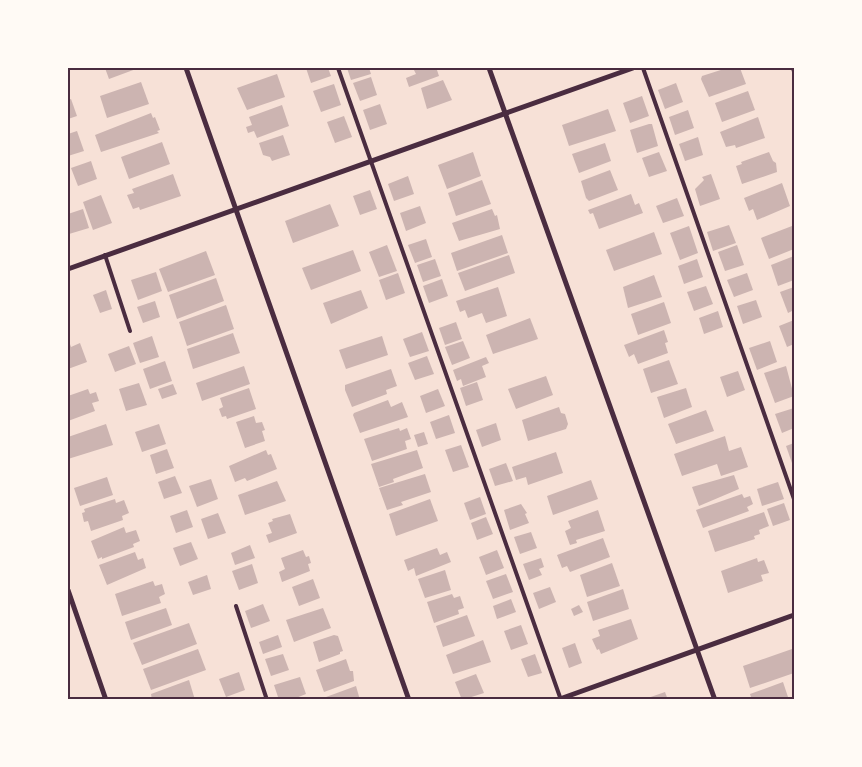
<svg xmlns="http://www.w3.org/2000/svg" width="862" height="767" font-family="Helvetica,sans-serif">
<rect width="100%" height="100%" fill="#f7e1d7"/>
<g fill="#ccb4b1">
<polygon points="105,68 135,68 136,69 109,79"/>
<polygon points="306,68 328,68 331,76 311,83"/>
<polygon points="347,68 369,68 371,74 351,80"/>
<polygon points="413,68 442,68 437,70 439,76 409,87 406,78 416,74"/>
<polygon points="727,68 740,68 746,84 709,97 701,79 702,76"/>
<polygon points="277,74 285,97 247,110 237,88"/>
<polygon points="371,77 377,95 360,101 353,83"/>
<polygon points="443,80 452,100 427,109 421,88"/>
<polygon points="141,82 149,104 107,118 100,96"/>
<polygon points="676,83 683,102 665,109 658,90"/>
<polygon points="334,84 341,105 321,112 313,91"/>
<polygon points="748,91 755,110 722,122 715,103"/>
<polygon points="642,96 649,116 630,123 623,103"/>
<polygon points="71,99 77,116 68,119 68,100"/>
<polygon points="380,104 387,124 370,130 363,110"/>
<polygon points="282,105 289,126 257,138 254,131 248,133 246,127 252,125 249,117"/>
<polygon points="608,109 616,131 569,146 562,125"/>
<polygon points="688,110 694,128 675,135 669,117"/>
<polygon points="151,113 153,118 155,117 160,130 157,131 159,133 101,152 95,135"/>
<polygon points="344,116 352,137 335,143 327,122"/>
<polygon points="758,117 765,138 736,148 735,145 726,147 720,132"/>
<polygon points="649,124 652,124 658,146 637,153 630,130"/>
<polygon points="77,131 84,151 68,156 68,134"/>
<polygon points="283,135 290,155 272,161 270,157 263,155 259,143"/>
<polygon points="698,137 703,155 685,161 679,144"/>
<polygon points="162,142 170,164 129,179 121,157"/>
<polygon points="605,143 611,161 579,173 572,154"/>
<polygon points="473,152 481,176 447,189 438,165"/>
<polygon points="659,152 667,171 649,177 642,158"/>
<polygon points="769,152 773,161 776,163 777,172 742,184 736,166 742,164 741,162"/>
<polygon points="91,161 97,179 78,186 71,168"/>
<polygon points="610,170 618,190 589,201 586,198 581,181"/>
<polygon points="173,174 181,196 140,210 139,207 133,209 127,195 134,193 132,189"/>
<polygon points="711,174 720,199 700,206 695,189 704,180 702,177"/>
<polygon points="408,176 414,194 394,201 388,184"/>
<polygon points="482,180 491,204 456,216 448,193"/>
<polygon points="782,183 790,206 757,220 753,209 749,211 744,198"/>
<polygon points="370,190 377,209 360,215 353,196"/>
<polygon points="631,194 635,205 639,203 643,213 599,229 593,213 590,214 588,210"/>
<polygon points="101,195 112,223 93,230 83,202"/>
<polygon points="677,198 684,216 663,223 656,206"/>
<polygon points="330,204 339,226 293,243 285,221"/>
<polygon points="420,206 426,223 406,231 400,213"/>
<polygon points="83,209 89,228 69,234 68,214"/>
<polygon points="492,209 495,216 497,215 500,229 459,241 452,223"/>
<polygon points="729,225 736,243 713,251 707,232"/>
<polygon points="689,226 698,253 680,260 670,233"/>
<polygon points="792,226 794,249 769,259 761,238"/>
<polygon points="654,232 662,254 614,271 606,250"/>
<polygon points="502,235 508,253 457,271 451,253"/>
<polygon points="426,239 432,257 415,263 408,245"/>
<polygon points="387,245 397,271 379,277 369,252"/>
<polygon points="737,245 744,265 725,271 718,252"/>
<polygon points="353,250 361,271 311,290 302,268"/>
<polygon points="206,251 215,275 168,292 159,269"/>
<polygon points="509,255 515,273 465,291 458,273"/>
<polygon points="794,256 794,280 778,286 771,265"/>
<polygon points="435,259 441,276 423,282 417,265"/>
<polygon points="697,259 703,277 684,284 678,266"/>
<polygon points="156,272 162,291 138,300 131,280"/>
<polygon points="398,273 405,293 386,300 379,280"/>
<polygon points="747,273 753,290 734,297 727,280"/>
<polygon points="654,275 662,297 628,308 623,287"/>
<polygon points="216,278 224,301 177,319 169,295"/>
<polygon points="442,279 448,296 429,303 423,286"/>
<polygon points="706,286 713,304 694,311 687,292"/>
<polygon points="498,287 507,316 486,323 482,313 468,318 465,310 460,312 456,301"/>
<polygon points="794,287 794,310 788,313 780,292"/>
<polygon points="106,290 112,309 100,313 93,295"/>
<polygon points="361,290 368,308 331,324 323,303"/>
<polygon points="756,300 762,317 743,324 737,306"/>
<polygon points="155,301 160,317 143,323 137,307"/>
<polygon points="664,302 671,323 638,335 631,314"/>
<polygon points="226,305 234,329 187,346 179,322"/>
<polygon points="718,311 723,327 704,334 699,318"/>
<polygon points="530,318 538,339 493,354 486,335"/>
<polygon points="794,320 794,344 787,347 779,326"/>
<polygon points="456,322 462,339 445,345 439,328"/>
<polygon points="664,330 668,342 665,343 668,353 638,364 634,354 629,357 624,345"/>
<polygon points="422,332 429,351 410,357 403,339"/>
<polygon points="233,333 240,353 193,369 187,349"/>
<polygon points="152,336 159,357 140,363 133,343"/>
<polygon points="382,336 388,355 346,369 339,350"/>
<polygon points="68,338 71,347 80,343 87,362 68,369"/>
<polygon points="463,341 470,358 452,365 445,347"/>
<polygon points="770,341 777,362 757,370 749,348"/>
<polygon points="129,346 136,364 115,372 108,354"/>
<polygon points="427,356 434,374 415,380 408,363"/>
<polygon points="486,357 489,363 482,366 486,377 463,386 461,379 457,381 453,370"/>
<polygon points="669,360 678,384 651,393 643,369"/>
<polygon points="165,361 172,381 150,389 143,369"/>
<polygon points="244,366 250,384 202,401 196,383"/>
<polygon points="786,366 794,396 775,403 764,373"/>
<polygon points="391,369 397,386 386,390 387,394 352,407 345,390 345,385"/>
<polygon points="738,371 745,390 727,397 720,377"/>
<polygon points="546,376 553,395 516,409 508,389"/>
<polygon points="477,382 483,400 466,406 460,388"/>
<polygon points="139,383 147,405 126,411 119,389"/>
<polygon points="173,384 177,394 162,399 158,389"/>
<polygon points="249,388 256,409 227,419 226,416 222,417 219,409 223,407 220,398"/>
<polygon points="686,388 692,407 664,418 657,397"/>
<polygon points="88,389 90,394 96,392 99,401 92,403 95,411 68,421 68,396"/>
<polygon points="438,389 445,406 426,413 420,396"/>
<polygon points="388,400 391,407 402,402 408,417 360,433 353,415 354,413"/>
<polygon points="559,407 561,413 565,414 568,424 566,429 528,441 522,420"/>
<polygon points="794,408 794,428 782,433 775,414"/>
<polygon points="706,410 714,431 676,444 668,424"/>
<polygon points="449,415 455,433 436,439 430,422"/>
<polygon points="254,416 256,423 262,422 265,430 262,431 265,441 245,448 236,422"/>
<polygon points="496,423 501,440 482,447 476,430"/>
<polygon points="106,424 113,445 68,459 68,437"/>
<polygon points="159,424 166,444 142,452 135,432"/>
<polygon points="399,428 400,431 407,428 411,439 405,441 407,449 372,461 364,439"/>
<polygon points="424,432 428,444 418,447 414,435"/>
<polygon points="725,436 729,451 741,447 748,467 721,476 717,464 682,476 674,454"/>
<polygon points="794,443 794,462 792,463 786,446"/>
<polygon points="461,445 469,467 453,472 445,450"/>
<polygon points="167,449 174,468 156,474 150,455"/>
<polygon points="266,450 268,455 271,454 277,469 247,481 245,478 235,482 229,466"/>
<polygon points="417,450 423,468 393,479 394,482 379,487 371,464"/>
<polygon points="556,452 563,473 528,485 526,477 516,480 512,467"/>
<polygon points="506,463 513,481 495,486 489,469"/>
<polygon points="425,474 431,492 401,502 403,505 387,510 379,488"/>
<polygon points="734,475 739,489 699,506 692,487"/>
<polygon points="175,476 182,493 164,499 158,482"/>
<polygon points="107,477 113,495 80,506 74,488"/>
<polygon points="211,479 218,499 197,507 189,486"/>
<polygon points="591,480 598,499 553,515 547,496"/>
<polygon points="277,481 286,501 245,515 238,495"/>
<polygon points="778,482 784,499 762,506 757,489"/>
<polygon points="742,494 744,498 750,496 753,504 747,507 749,511 703,528 696,510"/>
<polygon points="480,497 486,514 470,520 464,503"/>
<polygon points="115,499 116,503 124,500 129,513 122,516 123,520 91,531 88,521 84,522 82,513 85,512 84,509"/>
<polygon points="430,499 438,521 396,536 389,514"/>
<polygon points="784,503 790,520 773,526 767,509"/>
<polygon points="521,504 527,513 525,514 529,523 510,530 504,510"/>
<polygon points="187,510 193,527 176,533 170,516"/>
<polygon points="598,510 605,531 576,540 577,543 570,545 565,531 571,528 568,521"/>
<polygon points="764,512 769,526 759,530 760,534 754,536 755,539 715,552 708,531"/>
<polygon points="218,513 226,533 208,539 201,519"/>
<polygon points="290,514 297,533 269,543 266,535 272,533 268,523 273,521 272,519"/>
<polygon points="486,517 493,534 477,540 471,523"/>
<polygon points="124,527 126,533 136,530 140,541 133,544 134,547 102,559 102,557 98,559 91,541"/>
<polygon points="531,532 537,548 520,554 514,537"/>
<polygon points="603,538 610,557 570,572 567,566 562,568 557,555"/>
<polygon points="191,542 198,559 180,566 173,548"/>
<polygon points="250,545 255,558 235,565 231,553"/>
<polygon points="437,548 440,555 447,552 451,562 416,576 414,568 408,571 404,560"/>
<polygon points="303,550 306,557 309,556 311,563 308,564 310,571 282,582 279,572 285,569 281,558"/>
<polygon points="497,550 504,568 486,575 479,557"/>
<polygon points="135,552 138,560 143,558 146,568 107,585 99,565"/>
<polygon points="541,558 544,567 539,569 542,575 529,580 523,564"/>
<polygon points="757,558 758,562 764,560 769,573 761,575 763,581 728,593 721,571"/>
<polygon points="612,563 620,586 587,597 580,575"/>
<polygon points="252,564 258,583 239,590 232,571"/>
<polygon points="445,570 451,590 425,598 418,579"/>
<polygon points="506,574 513,592 493,599 486,581"/>
<polygon points="207,575 211,589 193,595 188,582"/>
<polygon points="313,579 320,598 299,606 292,587"/>
<polygon points="153,581 155,586 162,584 165,594 159,597 161,603 122,616 115,594"/>
<polygon points="550,587 556,602 539,609 533,593"/>
<polygon points="623,589 629,609 593,621 587,602"/>
<polygon points="452,594 454,598 460,596 464,608 458,610 459,614 434,623 427,602"/>
<polygon points="511,599 516,612 497,619 493,606"/>
<polygon points="263,604 270,621 251,628 245,611"/>
<polygon points="579,605 583,612 574,616 571,609"/>
<polygon points="166,608 172,625 131,640 125,622"/>
<polygon points="323,608 331,628 294,642 286,620"/>
<polygon points="467,615 475,636 443,647 436,626"/>
<polygon points="631,619 638,639 601,654 599,649 597,650 592,639 600,636 598,630"/>
<polygon points="189,623 197,644 142,665 133,643"/>
<polygon points="521,625 528,644 511,650 504,631"/>
<polygon points="278,635 282,647 263,654 259,642"/>
<polygon points="334,635 338,636 343,651 340,652 340,654 319,662 313,642"/>
<polygon points="483,640 491,662 453,674 446,655"/>
<polygon points="575,643 582,663 569,668 562,648"/>
<polygon points="198,649 206,670 151,690 143,669"/>
<polygon points="792,649 794,673 750,688 743,666"/>
<polygon points="283,654 289,670 271,676 265,659"/>
<polygon points="535,654 542,673 528,677 521,659"/>
<polygon points="346,659 350,671 353,671 354,681 324,692 316,670"/>
<polygon points="239,672 245,690 226,697 219,679"/>
<polygon points="476,674 484,693 462,700 455,682"/>
<polygon points="300,677 306,694 291,700 279,700 274,685"/>
<polygon points="189,680 195,700 152,700 151,694"/>
<polygon points="783,682 789,700 752,700 750,694"/>
<polygon points="356,686 360,700 327,700 326,697"/>
<polygon points="665,692 668,700 645,700 645,699"/>
</g>
<g fill="none" stroke-linecap="round" stroke-linejoin="round">
<g stroke="#4a2c40" stroke-width="4">
<polyline points="338,68 561,700"/>
<polyline points="643,68 794,499"/>
<polyline points="105,255 130,331"/>
<polyline points="236,606 267,700"/>
</g>
<g stroke="#4a2c40" stroke-width="5">
<polyline points="186,68 409,700"/>
<polyline points="489,68 715,700"/>
<polyline points="794,68 794,70"/>
<polyline points="68,269 633,68"/>
<polyline points="68,590 106,700"/>
<polyline points="557,700 794,615"/>
</g>
</g>
<rect width="862" height="767" fill="none" stroke="#fffaf5" stroke-width="138"/>
<rect x="69" y="69" width="724" height="629" fill="none" stroke="#4a2c40" stroke-width="2"/>
</svg>
